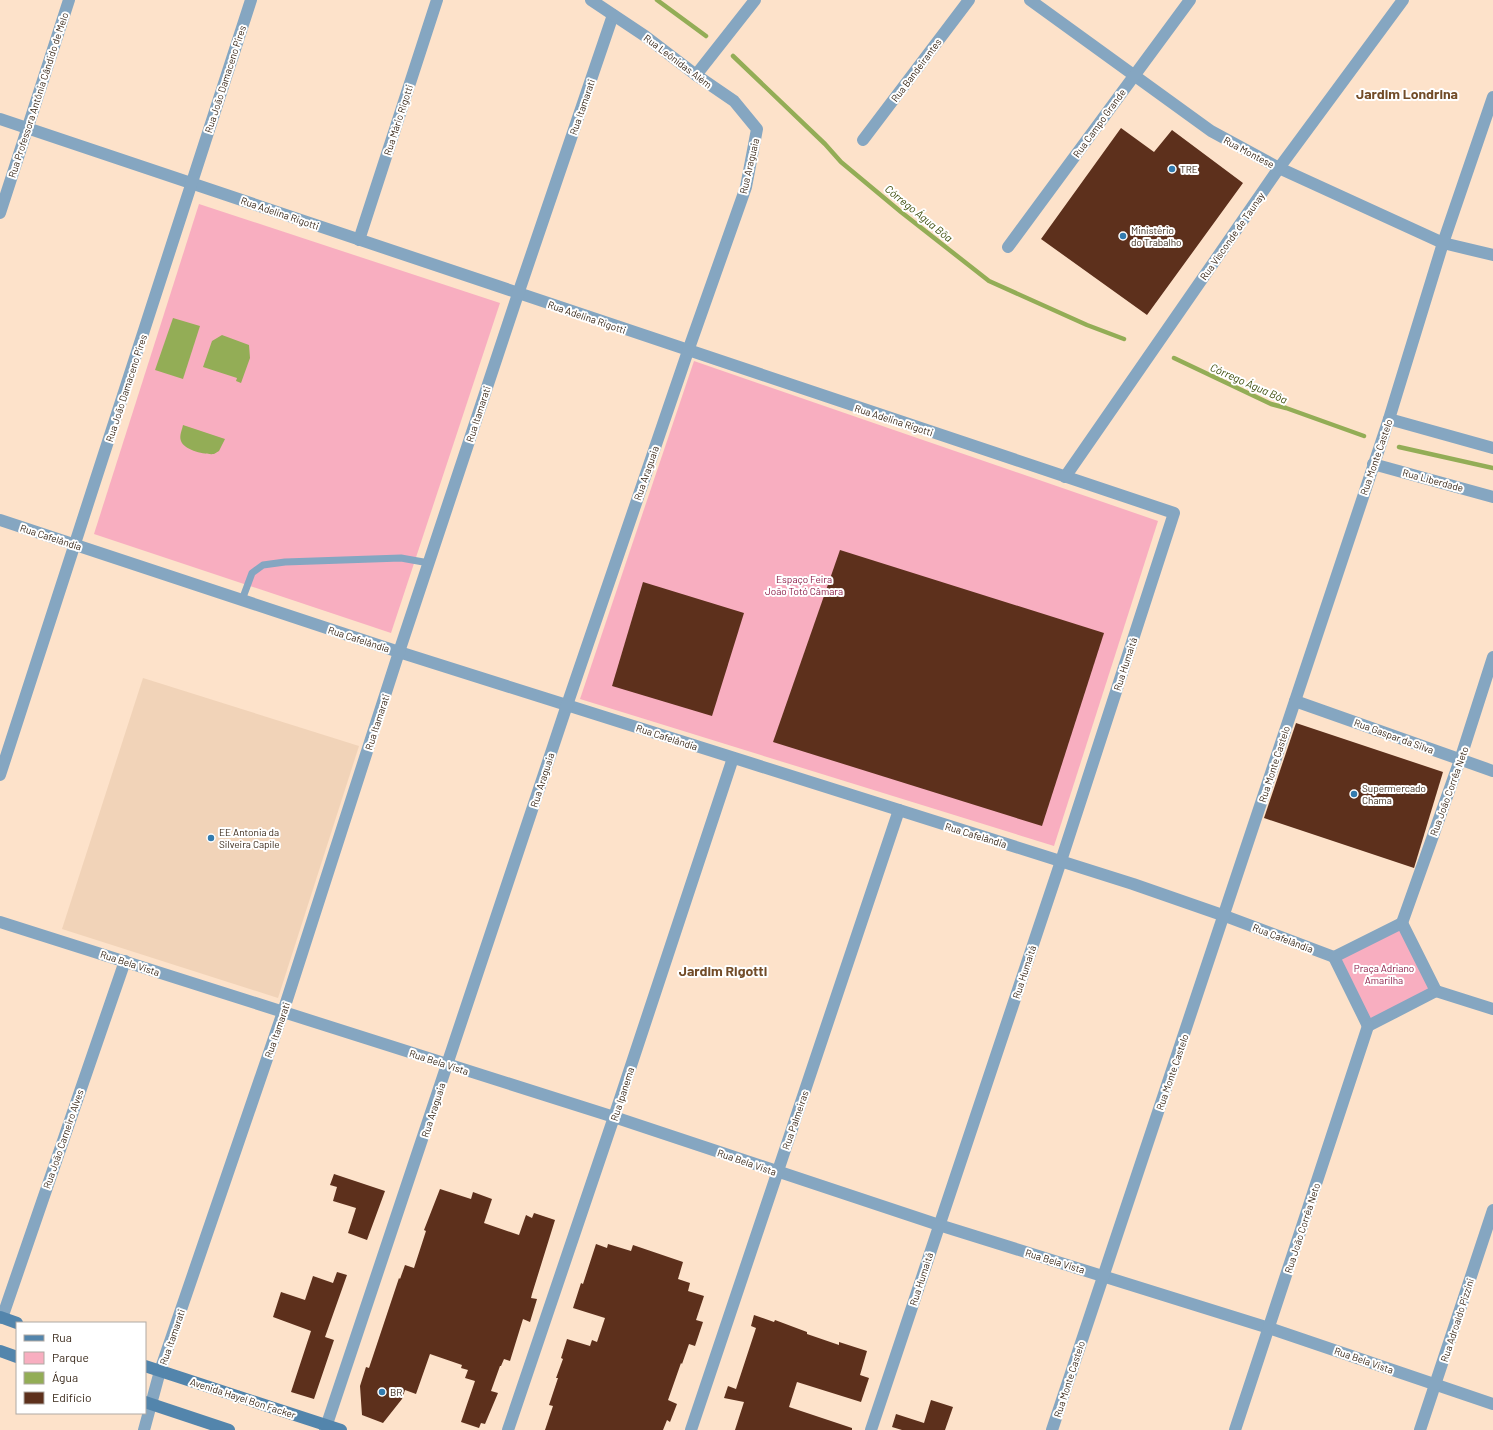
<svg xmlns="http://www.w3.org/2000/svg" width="1493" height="1430" font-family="Barlow,sans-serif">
<rect width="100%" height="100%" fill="#fde2ca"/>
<polygon fill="#f1d3b8" points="143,678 359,746 278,998 62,929"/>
<g fill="#f8aec0">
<polygon points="199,204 500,303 391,633 94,534"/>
<polygon points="694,361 1158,521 1054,846 580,699"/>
<polygon points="1399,927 1430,990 1369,1020 1338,958"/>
</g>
<g fill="#93ad56">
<polygon points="173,318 200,326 183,379 155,370"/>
<polygon points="222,335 249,345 250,358 241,383 236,381 237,378 203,367 212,341"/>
<path d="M 183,425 L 225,439 L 219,451 L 214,454 C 205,455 184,450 181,441 C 179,436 182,430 183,425 Z"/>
</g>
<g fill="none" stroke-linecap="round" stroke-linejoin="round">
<g stroke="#93ad56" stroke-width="4.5">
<polyline points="657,0 706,36"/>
<polyline points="733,56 825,144 841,162 901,212 989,281 1087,325 1124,339"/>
<polyline points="1174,358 1271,404 1286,408 1364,436"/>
<polyline points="1399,447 1493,468"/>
</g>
</g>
<g fill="#5d301c">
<polygon points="1121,128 1154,152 1172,130 1243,183 1147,315 1041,239"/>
<polygon points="840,550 1104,633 1042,826 773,742"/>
<polygon points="643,582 744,613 712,716 612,686"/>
<polygon points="1296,723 1443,772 1414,868 1264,818"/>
<polygon points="334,1174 385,1191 367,1240 348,1233 356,1208 333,1201 337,1187 330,1185"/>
<polygon points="440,1189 471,1199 473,1192 492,1199 484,1223 519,1235 526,1215 532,1218 534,1213 555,1220 532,1294 531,1298 537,1299 530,1322 523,1319 510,1361 504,1359 501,1366 500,1366 491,1391 498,1393 485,1424 481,1423 479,1428 461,1422 475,1381 465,1378 468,1370 461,1368 462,1365 430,1354 416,1394 405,1390 402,1399 383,1423 362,1415 360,1386 366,1367 369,1368 399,1278 400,1279 405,1265 414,1268 426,1231 424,1230"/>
<polygon points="596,1244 607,1248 608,1244 631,1251 633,1245 683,1262 678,1279 690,1283 688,1291 704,1296 696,1320 703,1322 695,1346 689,1344 682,1364 681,1363 668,1400 677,1404 670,1422 667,1420 663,1430 545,1430 553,1406 549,1405 558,1378 556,1378 563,1359 561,1358 567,1339 590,1346 592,1340 597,1342 605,1318 573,1308 581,1283 583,1284"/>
<polygon points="337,1272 347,1275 325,1337 334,1340 314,1399 291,1392 311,1331 273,1317 281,1292 305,1300 313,1276 333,1283"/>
<polygon points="754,1315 774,1322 775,1320 807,1332 807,1334 839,1345 839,1342 867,1351 860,1375 869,1378 861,1402 797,1382 789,1407 852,1428 852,1430 735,1430 744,1402 724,1398 728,1386 736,1389 756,1328 751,1326"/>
<polygon points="931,1400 953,1407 945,1430 902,1430 892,1427 896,1414 924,1423"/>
</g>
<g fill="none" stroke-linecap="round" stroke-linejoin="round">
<polyline stroke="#85a6c1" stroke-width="7" points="242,600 252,573 263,565 285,562 401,558 429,563"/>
<g stroke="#85a6c1" stroke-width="12">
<polyline points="1030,0 1211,131 1279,168 1443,243 1493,255"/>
<polyline points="696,75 755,0"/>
<polyline points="0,119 1174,513 1061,861 871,1430"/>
<polyline points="863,140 969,0"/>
<polyline points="0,213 69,0"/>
<polyline points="359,240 437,0"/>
<polyline points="1008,247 1190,0"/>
<polyline points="1389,419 1493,448"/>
<polyline points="1373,464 1493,497"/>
<polyline points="1065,477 1279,168 1403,0"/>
<polyline points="0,520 399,652 1133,884 1225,916 1334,957"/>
<polyline points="1295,701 1493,771"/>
<polyline points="0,775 251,0"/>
<polyline points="0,922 614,1117 939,1225 1269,1328 1493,1404"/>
<polygon points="1402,923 1436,991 1368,1026 1334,957"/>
<polyline points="1402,923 1460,760 1493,657"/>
<polyline points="1436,991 1493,1009"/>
<polyline points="2,1318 125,961"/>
<polyline points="144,1430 160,1371 283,1012 399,652 518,294 613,15"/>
<polyline points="325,1430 567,705 688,351 746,187 757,129 734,101 696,75 645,36 591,0"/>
<polyline points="508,1430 614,1117 733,758"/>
<polyline points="691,1430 899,810"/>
<polyline points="1052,1430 1389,419 1443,243 1493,97"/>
<polyline points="1235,1430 1368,1026"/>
<polyline points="1420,1430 1493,1210"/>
</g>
<g stroke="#5385ac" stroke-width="12">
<polyline points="0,1317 17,1323"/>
<polyline points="0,1351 17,1357"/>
<polyline points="145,1366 341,1430"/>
<polyline points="145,1402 229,1430"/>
</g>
</g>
<g fill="#327baf" stroke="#fff" stroke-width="1.5">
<circle cx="1172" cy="169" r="4"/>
<circle cx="1123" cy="236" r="4"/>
<circle cx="1354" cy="794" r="4"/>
<circle cx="211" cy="838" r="4"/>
<circle cx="382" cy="1392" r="4"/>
</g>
<g text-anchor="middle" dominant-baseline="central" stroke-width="4" stroke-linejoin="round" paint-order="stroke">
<g font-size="10" fill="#392819" stroke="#fff">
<text transform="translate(678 61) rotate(37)">Rua Leônidas Além</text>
<text transform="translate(916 70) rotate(-53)">Rua Bandeirantes</text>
<text transform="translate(225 79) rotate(-72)">Rua João Damaceno Pires</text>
<text transform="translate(38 95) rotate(-72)">Rua Professora Antônia Cândido de Melo</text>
<text transform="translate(582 107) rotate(-71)">Rua Itamarati</text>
<text transform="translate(398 120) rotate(-72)">Rua Mário Rigotti</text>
<text transform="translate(1099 123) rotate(-54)">Rua Campo Grande</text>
<text transform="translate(1249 152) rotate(28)">Rua Montese</text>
<text transform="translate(749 166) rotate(-77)">Rua Araguaia</text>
<text transform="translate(280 213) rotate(19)">Rua Adelina Rigotti</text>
<text transform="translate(1232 236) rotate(-55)">Rua Visconde de Taunay</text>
<text transform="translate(587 317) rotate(19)">Rua Adelina Rigotti</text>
<text transform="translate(126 388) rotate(-72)">Rua João Damaceno Pires</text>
<text transform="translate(478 414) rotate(-72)">Rua Itamarati</text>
<text transform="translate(894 420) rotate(18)">Rua Adelina Rigotti</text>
<text transform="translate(1376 457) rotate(-71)">Rua Monte Castelo</text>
<text transform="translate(646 473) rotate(-71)">Rua Araguaia</text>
<text transform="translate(1433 480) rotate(15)">Rua Liberdade</text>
<text transform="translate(51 537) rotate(18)">Rua Cafelândia</text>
<text transform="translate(359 639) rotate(18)">Rua Cafelândia</text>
<text transform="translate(1125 664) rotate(-72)">Rua Humaitá</text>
<text transform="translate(377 722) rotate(-72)">Rua Itamarati</text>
<text transform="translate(1394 736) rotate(20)">Rua Gaspar da Silva</text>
<text transform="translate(667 737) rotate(18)">Rua Cafelândia</text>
<text transform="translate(1274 764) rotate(-72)">Rua Monte Castelo</text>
<text transform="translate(542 780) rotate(-72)">Rua Araguaia</text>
<text transform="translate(1449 791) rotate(-70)">Rua João Corrêa Neto</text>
<text transform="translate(976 835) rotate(17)">Rua Cafelândia</text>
<text transform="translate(1283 938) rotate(21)">Rua Cafelândia</text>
<text transform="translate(130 963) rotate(18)">Rua Bela Vista</text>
<text transform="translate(1024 972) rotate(-72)">Rua Humaitá</text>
<text transform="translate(277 1030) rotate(-71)">Rua Itamarati</text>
<text transform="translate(439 1062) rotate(18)">Rua Bela Vista</text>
<text transform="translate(1172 1072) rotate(-71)">Rua Monte Castelo</text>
<text transform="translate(622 1094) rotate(-72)">Rua Ipanema</text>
<text transform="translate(433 1110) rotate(-72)">Rua Araguaia</text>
<text transform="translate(795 1120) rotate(-71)">Rua Palmeiras</text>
<text transform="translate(63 1139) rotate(-71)">Rua João Carneiro Alves</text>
<text transform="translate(747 1162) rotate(19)">Rua Bela Vista</text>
<text transform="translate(1302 1228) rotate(-72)">Rua João Corrêa Neto</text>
<text transform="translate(1055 1261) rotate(17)">Rua Bela Vista</text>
<text transform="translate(921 1279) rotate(-72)">Rua Humaitá</text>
<text transform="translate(1457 1320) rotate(-72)">Rua Adroaldo Pizzini</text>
<text transform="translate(172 1337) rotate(-71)">Rua Itamarati</text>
<text transform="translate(1364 1360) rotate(19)">Rua Bela Vista</text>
<text transform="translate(1069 1379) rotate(-72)">Rua Monte Castelo</text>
<text transform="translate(243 1398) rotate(18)">Avenida Hayel Bon Facker</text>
</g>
<g font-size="10" fill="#392819" stroke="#fff" text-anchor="start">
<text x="1180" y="169">TRE</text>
<text x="1131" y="230">Ministério<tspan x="1131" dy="12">do Trabalho</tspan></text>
<text x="1362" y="788">Supermercado<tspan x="1362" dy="12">Chama</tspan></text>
<text x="219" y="832">EE Antonia da<tspan x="219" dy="12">Silveira Capile</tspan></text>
<text x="390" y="1392">BR</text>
</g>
<g font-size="10" fill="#891a45" stroke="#fff">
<text x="804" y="579">Espaço Feira<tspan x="804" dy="12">João Totó Câmara</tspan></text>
<text x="1384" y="968">Praça Adriano<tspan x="1384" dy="12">Amarilha</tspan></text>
</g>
<g font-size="11" font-style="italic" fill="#3a4a08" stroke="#fff">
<text transform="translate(919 213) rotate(39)">Córrego Água Bôa</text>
<text transform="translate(1249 383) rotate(24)">Córrego Água Bôa</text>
</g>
<g font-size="14" font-weight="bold" fill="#724c28" stroke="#fff">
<text x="1407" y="93">Jardim Londrina</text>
<text x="723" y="970">Jardim Rigotti</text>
</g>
</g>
<rect x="16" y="1322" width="130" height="92" fill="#ffffff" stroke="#b0a9a3"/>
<rect x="24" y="1335" width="20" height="6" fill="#5385ac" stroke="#b0a9a3"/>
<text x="52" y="1342" font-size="12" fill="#392819">Rua</text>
<rect x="24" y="1352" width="20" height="12" fill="#f8aec0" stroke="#b0a9a3"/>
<text x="52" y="1362" font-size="12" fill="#392819">Parque</text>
<rect x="24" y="1372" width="20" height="12" fill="#93ad56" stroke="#b0a9a3"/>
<text x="52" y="1382" font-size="12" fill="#392819">Água</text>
<rect x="24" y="1392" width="20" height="12" fill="#5d301c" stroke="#b0a9a3"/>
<text x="52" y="1402" font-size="12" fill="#392819">Edifício</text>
</svg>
